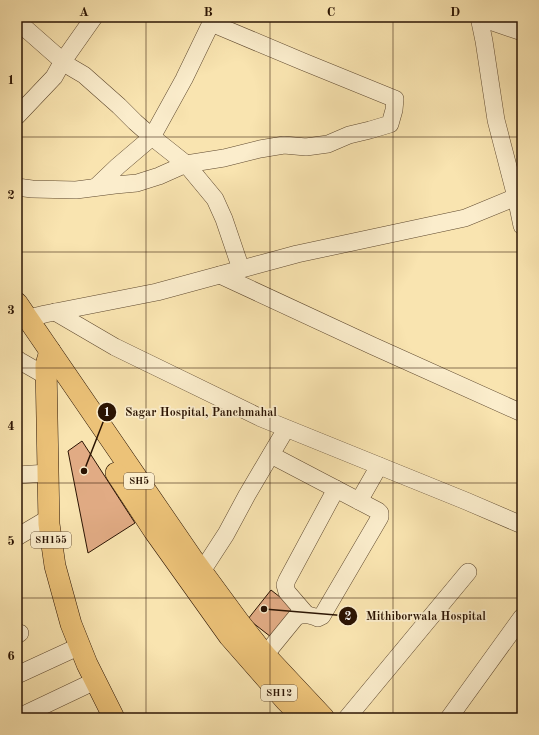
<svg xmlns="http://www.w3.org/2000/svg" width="539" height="735" font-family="'Old Standard TT',serif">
<rect width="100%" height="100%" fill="#f9e4b0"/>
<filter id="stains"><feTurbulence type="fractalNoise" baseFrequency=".005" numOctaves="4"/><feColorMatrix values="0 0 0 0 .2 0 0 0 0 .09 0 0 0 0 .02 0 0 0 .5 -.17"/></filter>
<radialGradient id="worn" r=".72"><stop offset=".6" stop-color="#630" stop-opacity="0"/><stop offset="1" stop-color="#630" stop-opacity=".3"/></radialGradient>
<g fill="#e1ab84" stroke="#2b1403">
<polygon points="82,441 135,523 88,553 68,451"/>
<polygon points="271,590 294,608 271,637 248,619"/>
</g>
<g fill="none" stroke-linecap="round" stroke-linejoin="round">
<defs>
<g id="minor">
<polyline points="478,17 522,32"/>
<polyline points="479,17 484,41 496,120 516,197 522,226"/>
<polyline points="17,21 67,65 84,75 119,106 135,122 152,137 171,152 186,164 215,199 224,219 241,269"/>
<polyline points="17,116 54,77 63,61 94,17"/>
<polyline points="17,187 32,189 76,190 115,185 137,183 159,176 186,164 224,158 260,149 284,145 306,147 328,144 349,135 370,130 390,124 394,110 395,99 304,62 211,23"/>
<polyline points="96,187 118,166 152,137 184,79 214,17"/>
<polyline points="220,275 373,346 522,413"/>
<polyline points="55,312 115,347 261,418 466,501 522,525"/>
<polyline points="17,321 45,314 157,292 297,254 465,218 516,197 522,196"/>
<polyline points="17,359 20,361 46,376"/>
<polyline points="17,475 48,473"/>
<polyline points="359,501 379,466"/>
<polyline points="17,537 49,518"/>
<polyline points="202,571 226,534 247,495 286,429"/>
<polyline points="306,614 287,592 285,585 287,580 336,489"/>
<polyline points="17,635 20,633"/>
<path d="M 265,655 L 296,617 C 304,613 310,615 318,618 L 322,616 L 380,517 L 380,513 L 378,511 L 271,455"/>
<polyline points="17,675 80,646"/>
<polyline points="17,718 95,681"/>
<polyline points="347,718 468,572"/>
<polyline points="449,718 522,617"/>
</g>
<g id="major">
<polyline points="17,303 192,558 239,622 265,655 324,718"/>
<polyline points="50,351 46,365 49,524 55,566 71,624 87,664 114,718"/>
<polyline points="116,473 154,531 229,636 286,701 303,718"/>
</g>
</defs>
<use href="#minor" stroke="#5e482e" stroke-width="18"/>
<use href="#major" stroke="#2b1403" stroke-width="22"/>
<use href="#minor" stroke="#fbedcc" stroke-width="17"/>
<use href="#major" stroke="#ecc278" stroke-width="21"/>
</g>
<path fill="none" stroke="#2b1403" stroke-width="1" stroke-opacity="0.55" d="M 146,17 L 146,718M 270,17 L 270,718M 393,17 L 393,718M 17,137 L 522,137M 17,252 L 522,252M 17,368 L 522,368M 17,483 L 522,483M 17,598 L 522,598"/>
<g text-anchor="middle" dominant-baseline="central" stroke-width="3.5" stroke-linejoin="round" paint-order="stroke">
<g fill="#fbedcc" stroke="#69553f" stroke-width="1">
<rect x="124" y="473" width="30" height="16" rx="3"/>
<rect x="31" y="532" width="40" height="16" rx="3"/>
<rect x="261" y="685" width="36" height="16" rx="3"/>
</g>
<g font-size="10" font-weight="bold" fill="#2b1403">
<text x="139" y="481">SH5</text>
<text x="51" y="540">SH155</text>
<text x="279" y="693">SH12</text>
</g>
</g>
<path fill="none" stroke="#2b1403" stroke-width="1.5" d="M84 471L107 412M264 609L348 616"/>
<g fill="#2b1403" stroke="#fbedcc" stroke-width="1.5">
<circle cx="84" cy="471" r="4"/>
<circle cx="264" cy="609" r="4"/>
<circle cx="107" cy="412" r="10"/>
<circle cx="348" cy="616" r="10"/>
</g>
<g font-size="12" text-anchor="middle" font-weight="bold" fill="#fff">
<text x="107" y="416">1</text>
<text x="348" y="620">2</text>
</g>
<g font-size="12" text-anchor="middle" font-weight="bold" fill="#2b1403" stroke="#fbedcc" stroke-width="3.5" stroke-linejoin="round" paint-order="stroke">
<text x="201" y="416">Sagar Hospital, Panchmahal</text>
<text x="426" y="620">Mithiborwala Hospital</text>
</g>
<rect width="539" height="735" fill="none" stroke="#f9e4b0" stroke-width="44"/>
<rect x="22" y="22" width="495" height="691" fill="none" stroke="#2b1403" stroke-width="1.5"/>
<g font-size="13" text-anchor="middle" font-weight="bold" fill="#2b1403">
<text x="84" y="16">A</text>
<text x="208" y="16">B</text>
<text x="331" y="16">C</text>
<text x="455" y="16">D</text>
<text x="11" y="84">1</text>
<text x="11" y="199">2</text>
<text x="11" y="314">3</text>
<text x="11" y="430">4</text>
<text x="11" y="545">5</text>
<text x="11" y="660">6</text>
</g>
<rect width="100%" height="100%" filter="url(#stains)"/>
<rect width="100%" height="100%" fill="url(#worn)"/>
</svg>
